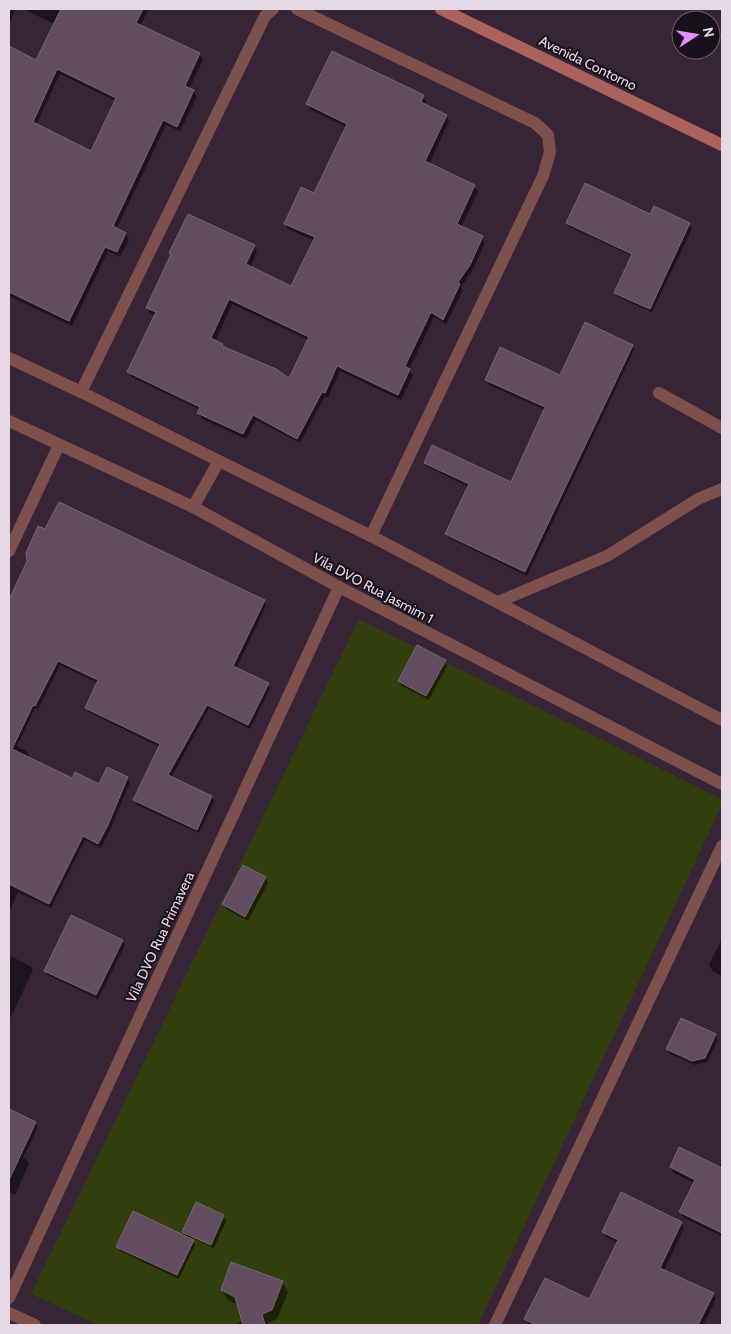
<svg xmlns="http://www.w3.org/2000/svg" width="731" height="1334" font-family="Cabin,sans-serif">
<rect width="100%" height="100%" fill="#372436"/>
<polygon fill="#313f0d" points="359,619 722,799 722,805 478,1325 98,1325 31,1294"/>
<g fill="#0007" fill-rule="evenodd">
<polygon points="9,9 16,9 9,25"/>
<path d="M 23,9 L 149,9 L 140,26 L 199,54 L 203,60 L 189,89 L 193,91 L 197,97 L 180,131 L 166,125 L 116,230 L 126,234 L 129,240 L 120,257 L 108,251 L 72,326 L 11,297 L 9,300 L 9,47 L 36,61 L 54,24 ZM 60,74 L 116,101 L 92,152 L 36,125 Z"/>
<path d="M 423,96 L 426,102 L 424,106 L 446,116 L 449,121 L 429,165 L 474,186 L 478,192 L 461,227 L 482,237 L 485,243 L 472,271 L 461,287 L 463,290 L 446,324 L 434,317 L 409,370 L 413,375 L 401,400 L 340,371 L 328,398 L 325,396 L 300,443 L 256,420 L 246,439 L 202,419 L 199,413 L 200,410 L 132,377 L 128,372 L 155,315 L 150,313 L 147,308 L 172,256 L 171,253 L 254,246 L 257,251 L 250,268 L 292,288 L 315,241 L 288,229 L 285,224 L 315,195 L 347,127 L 311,110 L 308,104 ZM 232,304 L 309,340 L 290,380 L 224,348 L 222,345 L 215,342 Z"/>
<polygon points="651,216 689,224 692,229 652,312 618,297 615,292 632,256 570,227 568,223"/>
<polygon points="632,346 634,350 527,576 449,538 446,534 469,487 428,467 425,463 511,483 546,410 489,385 487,380 560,377"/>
<polygon points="29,561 264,601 266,606 236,669 268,684 270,689 250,729 209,708 171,778 212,797 214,802 199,833 137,805 135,800 160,747 89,712 86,708 98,683 60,665 38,710 35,708 17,746 26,751 29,755 28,758 73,780 100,786 108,769 128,778 130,783 110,830 101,848 85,840 51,908 18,892 9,912 9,603"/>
<polygon points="445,661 447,666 429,700 402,686 399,681"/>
<polygon points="243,867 266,878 268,883 248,921 226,909 224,904"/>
<polygon points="122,940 125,945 98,999 48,975 45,970"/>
<polygon points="721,941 722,941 722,976 713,971 709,965"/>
<polygon points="9,955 30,966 33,970 9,1021"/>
<polygon points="715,1035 718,1040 707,1062 695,1065 670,1054 667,1049"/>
<polygon points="9,1110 35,1123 38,1127 23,1158 27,1159 29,1164 15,1195 9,1192"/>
<polygon points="722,1162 722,1236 684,1218 680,1212 694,1183 674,1173 671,1167 719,1168"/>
<polygon points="196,1204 224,1216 226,1221 214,1248 192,1238 195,1245 179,1279 120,1251 117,1247 187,1238 184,1232"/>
<polygon points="681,1223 684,1228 664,1271 714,1294 716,1299 703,1325 530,1325 529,1324 526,1319 590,1300 618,1243 606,1237 603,1232"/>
<polygon points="282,1282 288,1292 277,1319 266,1324 266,1325 235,1325 243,1320 238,1305 228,1300 222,1290"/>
</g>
<g fill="#624c60" stroke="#7a6478" fill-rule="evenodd">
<path d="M 61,9 L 143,9 L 136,23 L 200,53 L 185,86 L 194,90 L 177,127 L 163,120 L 113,226 L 126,233 L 117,252 L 105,247 L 69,321 L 9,292 L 9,46 L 36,60 ZM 57,69 L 116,98 L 91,151 L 33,122 Z"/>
<path d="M 332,51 L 424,95 L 421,102 L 447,115 L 425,161 L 475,185 L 457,224 L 483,236 L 470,265 L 458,282 L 460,284 L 443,320 L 431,312 L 405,366 L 410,369 L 398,395 L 337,366 L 325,393 L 322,392 L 297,439 L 253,415 L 243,434 L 197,413 L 200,407 L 127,372 L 156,312 L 146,308 L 171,254 L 169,253 L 188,214 L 255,245 L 246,264 L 291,286 L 315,237 L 284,224 L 301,187 L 314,193 L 347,124 L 306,104 ZM 229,299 L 309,337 L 289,378 L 276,369 L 222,346 L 223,344 L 211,338 Z"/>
<polygon points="585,183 650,214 654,206 690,223 650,309 614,293 632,254 566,223"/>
<polygon points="585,322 633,345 525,572 445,534 469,484 424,463 432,445 511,482 545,407 485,380 500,347 560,375"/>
<polygon points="59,502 265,600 233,666 269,683 248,725 207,705 168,775 212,796 197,830 133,800 160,744 85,708 98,680 58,661 35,706 33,705 12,749 72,778 75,772 99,784 107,767 128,777 108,825 98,844 83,836 49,904 9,884 9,600 27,561 26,553 38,526 45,529"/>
<polygon points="417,645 446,660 426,696 398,681"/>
<polygon points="243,865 266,877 245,917 222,904"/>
<polygon points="71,915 123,940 96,995 44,971"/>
<polygon points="681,1018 716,1034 705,1058 692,1061 666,1049"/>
<polygon points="9,1109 36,1122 9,1180"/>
<polygon points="679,1147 722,1168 722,1233 679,1212 695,1180 670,1167"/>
<polygon points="621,1192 682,1222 660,1268 714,1293 698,1325 536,1325 524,1319 545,1278 589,1299 618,1240 602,1232"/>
<polygon points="196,1202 224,1215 211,1245 182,1232"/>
<polygon points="133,1211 194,1240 177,1275 116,1247"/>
<polygon points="231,1262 283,1281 272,1310 262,1314 265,1325 243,1325 235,1297 221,1290"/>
</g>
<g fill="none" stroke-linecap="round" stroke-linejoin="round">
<g stroke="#7e504b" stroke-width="12">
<polyline points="297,9 535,123 548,135 550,152 543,176 371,536"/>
<polyline points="9,358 81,392 219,461 371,536 722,720"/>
<polyline points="81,392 265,16 273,9"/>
<polyline points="659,393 722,428"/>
<polyline points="9,421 193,507 339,587 722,784"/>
<polyline points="193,507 219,461"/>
<polyline points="9,551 59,445"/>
<polyline points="498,602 607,556 698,499 722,489"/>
<polyline points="9,1298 339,587"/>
<polyline points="9,1313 35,1325"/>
<polyline points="495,1325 722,846"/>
</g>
<polyline stroke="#ac625c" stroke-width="12" points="441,9 722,145"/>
</g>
<g text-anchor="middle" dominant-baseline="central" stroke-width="4" stroke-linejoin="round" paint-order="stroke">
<g font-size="14" fill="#e6d9e5" stroke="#191119">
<text transform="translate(588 63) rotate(26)">Avenida Contorno</text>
<text transform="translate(373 588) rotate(28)">Vila DVO Rua Jasmim 1</text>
<text transform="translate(160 937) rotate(-65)">Vila DVO Rua Primavera</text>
</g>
</g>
<rect width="731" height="1334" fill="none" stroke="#e6d9e5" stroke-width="20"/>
<g transform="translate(696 35) rotate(78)"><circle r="24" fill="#191119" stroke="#6b616b"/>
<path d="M0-4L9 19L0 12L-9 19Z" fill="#e98dfe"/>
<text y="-8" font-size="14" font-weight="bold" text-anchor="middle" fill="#e6d9e5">N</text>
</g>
</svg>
